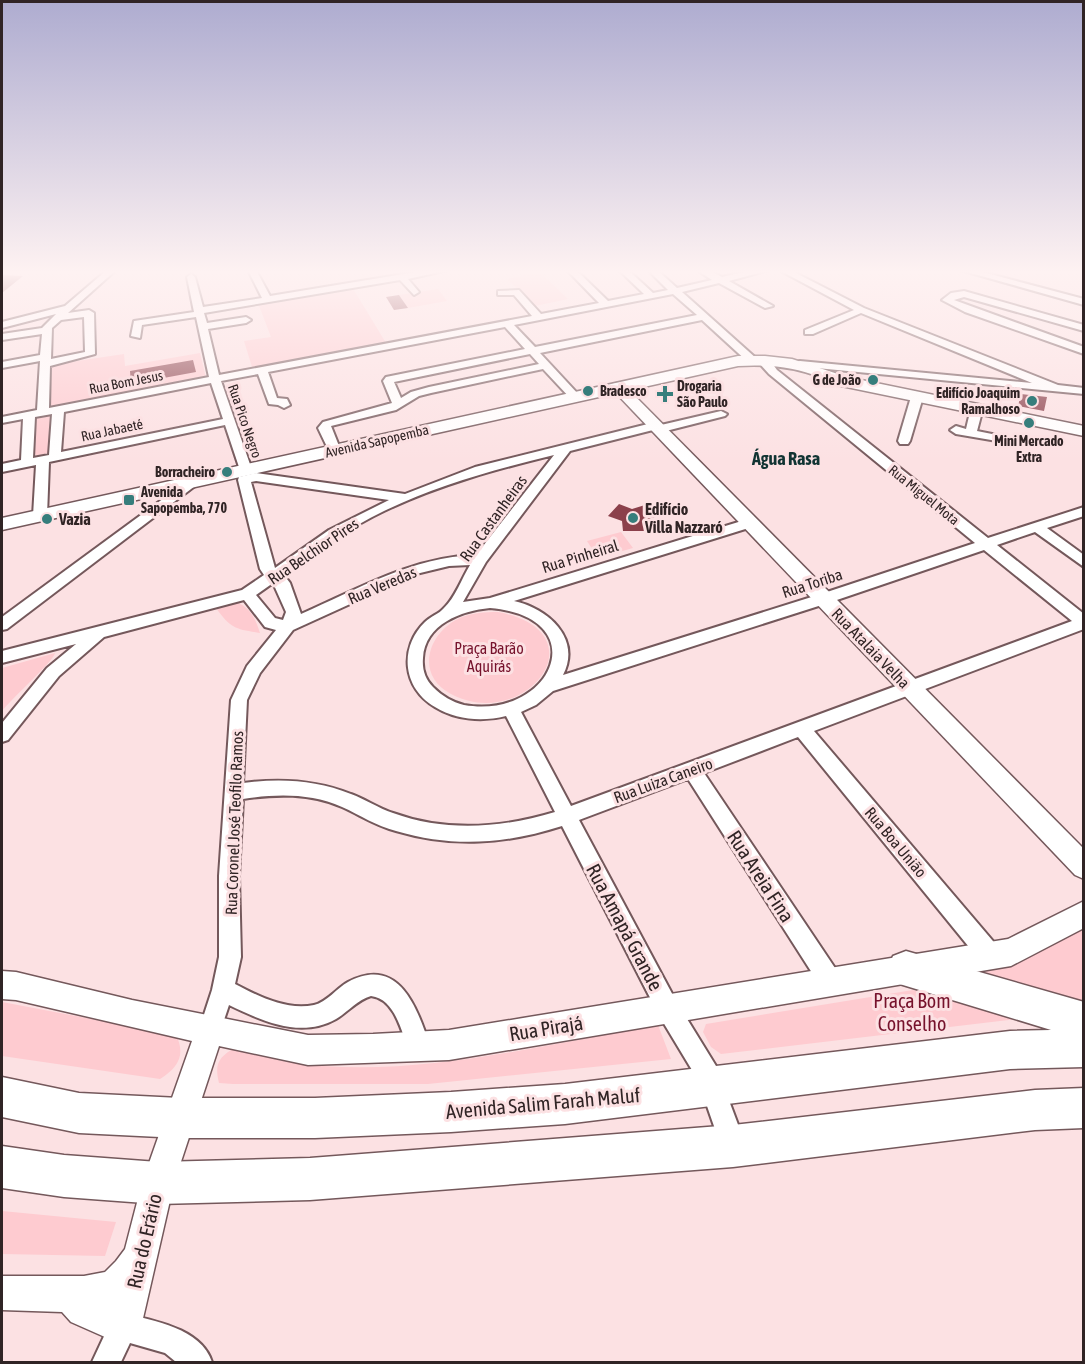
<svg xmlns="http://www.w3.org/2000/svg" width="1085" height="1364" font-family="'Asap Condensed',sans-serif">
<rect width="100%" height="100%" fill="#fce1e3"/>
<g fill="#fecbd0">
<polygon points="540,272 568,299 535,306 507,279"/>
<polygon points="352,287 386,343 256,368 252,367 244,341 271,337 258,303"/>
<polygon points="438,289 447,301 408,308 399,295"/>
<polygon points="200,353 206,378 49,407 50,365 124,354 125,366"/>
<polygon points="52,415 51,452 37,456 35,454 36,419"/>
<polygon points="621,532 633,548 598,558 587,541"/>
<path d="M 236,602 C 251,608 255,618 260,633 C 236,629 231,629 216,608 Z"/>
<path d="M 498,612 C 604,633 524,733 451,694 C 414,675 428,631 462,617 C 473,613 485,612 498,612 Z"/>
<path d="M 55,653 C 54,661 11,699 2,711 L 2,668 Z"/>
<polygon points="1083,929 1083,1014 960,973 1005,960"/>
<polygon points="913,990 1017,1019 721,1054 711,1047 703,1032 706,1024"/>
<path d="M 2,1002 L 176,1035 C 186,1055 178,1068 160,1079 L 2,1056 Z"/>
<path d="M 658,1025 L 671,1059 L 428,1084 L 233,1084 L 219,1083 C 214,1063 219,1057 236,1047 C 253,1052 271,1059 288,1062 C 406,1081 541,1045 658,1025 Z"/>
<polygon points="2,1211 116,1222 105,1256 2,1254"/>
</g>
<g fill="#8b404b">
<polygon points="2,275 23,276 2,293"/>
<polygon points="399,295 408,308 394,310 386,297"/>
<polygon points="193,360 196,372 131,384 130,371"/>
<polygon points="1021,394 1047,397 1044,411 1018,406"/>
<polygon points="619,504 632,509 645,505 657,517 644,521 646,531 623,531 622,521 608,516"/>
</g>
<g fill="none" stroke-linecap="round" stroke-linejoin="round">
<defs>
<g id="minor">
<path d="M 107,270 L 116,270 L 68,313 L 89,310 L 94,313 L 95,354 L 50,366 L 49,408 L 209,377 L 196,317 L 142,325 L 140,338 L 131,336 L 134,321 L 194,312 L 187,277 L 191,274 L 195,277 L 203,307 L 262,298 L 248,270 L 256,270 L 270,296 L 428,270 L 448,270 L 408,279 L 419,292 L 414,295 L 400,280 L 204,313 L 207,323 L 246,317 L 251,320 L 246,323 L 208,329 L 219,375 L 532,316 L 514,295 L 498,295 L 498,291 L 519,290 L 541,314 L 599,303 L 567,270 L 576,270 L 608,301 L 644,294 L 619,270 L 628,270 L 653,293 L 668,290 L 648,270 L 657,270 L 677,288 L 712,280 L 697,270 L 708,270 L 722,277 L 753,270 L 769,270 L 729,281 L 773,306 L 765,308 L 719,283 L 682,292 L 757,359 L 757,363 L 749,363 L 702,320 L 540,353 L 579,395 L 579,399 L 571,399 L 543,369 L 431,393 L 419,396 L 396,410 L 331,426 L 341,451 L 335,455 L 329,451 L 318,428 L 323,422 L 392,403 L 383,381 L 386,377 L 525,349 L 505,327 L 268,372 L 277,398 L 287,399 L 290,405 L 284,408 L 278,405 L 269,404 L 258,374 L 221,381 L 252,470 L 250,473 L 246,474 L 240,470 L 225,425 L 49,462 L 47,516 L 40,520 L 35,519 L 33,516 L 36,465 L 2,472 L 2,464 L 21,460 L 23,419 L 2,423 L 2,417 L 37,410 L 40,361 L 2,368 L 2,362 L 40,355 L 42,334 L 2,340 L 2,334 L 42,328 L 56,314 L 2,328 L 2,322 L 65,306 ZM 673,294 L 697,315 L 535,347 L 514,325 ZM 84,317 L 85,352 L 51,359 L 52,328 L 61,320 ZM 530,354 L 539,364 L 429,387 L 411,392 L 401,398 L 394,382 ZM 211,383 L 223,419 L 61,452 L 64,412 ZM 52,414 L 49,455 L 33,458 L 35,417 Z"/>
<polygon points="779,270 790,270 864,308 1058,385 1084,388 1084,394 796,366 796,362 800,361 1032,383 861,313 813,334 805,334 805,330 854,310"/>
<polygon points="960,270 975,270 1084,299 1084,305"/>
<polygon points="964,291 1084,325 1084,331 964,297 954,300 1084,347 1084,354 965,312 942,300 951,293"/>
<path d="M 765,358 L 769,359 L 777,370 L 988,538 L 1084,507 L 1084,516 L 1047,528 L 1084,555 L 1084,567 L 1035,532 L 997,545 L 1084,614 L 1084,629 L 814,731 L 998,947 L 1001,955 L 998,963 L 990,966 L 982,963 L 798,737 L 704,773 L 839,974 L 842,982 L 839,990 L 831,993 L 823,990 L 688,779 L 579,820 L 676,1001 L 716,1066 L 746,1146 L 742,1155 L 733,1159 L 724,1155 L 698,1080 L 660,1017 L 562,826 C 506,844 453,848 396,831 C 376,826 360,815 342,807 C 310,793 276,794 243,799 L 239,876 L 241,957 L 235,984 C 258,996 287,1011 314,1005 C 327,1002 337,988 348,982 C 399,955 417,1008 430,1046 L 426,1054 L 418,1058 L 410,1054 C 402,1034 396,999 371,996 C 357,1000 348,1012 336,1019 C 301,1039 262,1021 229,1005 L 218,1038 L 210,1041 L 202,1038 L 199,1030 L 212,990 L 219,957 L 219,876 L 231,700 L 247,666 L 276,630 L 265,627 L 244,600 L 104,637 L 59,676 L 8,740 L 2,742 L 2,723 L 47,668 L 76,644 L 2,663 L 2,651 L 242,590 L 264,575 L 260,569 L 238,480 L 239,477 L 256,473 L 405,494 L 475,467 L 656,422 L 661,425 L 721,411 L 727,414 L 725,416 L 658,433 L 653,430 L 570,451 L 486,562 L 463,602 L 490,598 L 745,520 L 755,520 L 757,523 L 755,526 L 514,601 C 547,608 582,638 563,675 L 818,595 L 975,543 L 769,374 L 760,364 L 761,359 ZM 554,455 L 476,555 C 412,557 358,589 301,614 L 290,583 L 284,575 C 316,552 348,528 384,511 C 438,485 497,469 554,455 ZM 256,481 L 389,500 L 329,530 L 275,568 L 251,482 ZM 984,550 L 1072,621 L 571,806 L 521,712 L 536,705 L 553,691 L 828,603 ZM 470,565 C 462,578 455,598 444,608 C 439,614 431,616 425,622 C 399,647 402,688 435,707 C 456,720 482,722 506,716 L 555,812 C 502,828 445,832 393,813 C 378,808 365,799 351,794 C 316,780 281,778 243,783 L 247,700 L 260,673 L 293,630 L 416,574 L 449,566 ZM 273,583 L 286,612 L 283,620 L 275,618 L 256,595 ZM 490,608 C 596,617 553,720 464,705 C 452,702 442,696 433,687 C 425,679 422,669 423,658 C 425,624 461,611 490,608 Z"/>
<polygon points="917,394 923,397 910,441 908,444 900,444 898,441 911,397"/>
<polygon points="977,405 983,408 977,431 997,435 997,441 956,434 950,430 956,426 966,429 971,408"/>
<polygon points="190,479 195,480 196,483 195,486 7,629 2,630 2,617"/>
<path d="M 123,1313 C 154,1321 201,1328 212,1362 L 176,1362 L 165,1353 L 130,1343 L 121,1362 L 92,1362 L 113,1317 Z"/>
</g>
<g id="tertiary">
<polygon points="618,383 623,384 1084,849 1084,879 1075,875 613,390 611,387 613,384"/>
<polygon points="1084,901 1084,928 1011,966 449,1060 308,1065 219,1046 174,1183 141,1327 136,1340 123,1345 71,1322 62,1312 2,1310 2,1276 84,1276 105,1272 116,1261 125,1249 142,1183 192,1041 16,1000 2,999 2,971 16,972 132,1000 308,1035 373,1034 449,1030 1008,939"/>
</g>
<path id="secondary" d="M 738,356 L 765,356 L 792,359 L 847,377 L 1084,426 L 1084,436 L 827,383 L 821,381 L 820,377 C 793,367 767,364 738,366 L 2,530 L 2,518 Z"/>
<g id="trunk">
<polygon points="906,951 1084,1002 1084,1067 1010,1069 565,1124 451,1132 315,1138 180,1138 79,1133 2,1117 2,1077 79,1093 180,1098 315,1098 451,1092 565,1084 1010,1031 1051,1030 893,982 888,969 893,956"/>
<polygon points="1084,1088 1084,1128 1035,1130 733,1167 310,1200 158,1204 64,1197 2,1188 2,1146 64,1155 158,1162 310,1158 733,1125 1035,1090"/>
</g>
</defs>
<use href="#minor" stroke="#74585b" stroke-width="4"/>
<use href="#tertiary" stroke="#74585b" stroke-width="3"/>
<use href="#secondary" stroke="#74585b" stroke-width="3"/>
<use href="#trunk" stroke="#74585b" stroke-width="3"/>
<use href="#minor" fill="#fff" fill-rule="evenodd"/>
<use href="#tertiary" fill="#fff" fill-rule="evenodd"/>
<use href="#secondary" fill="#fff" fill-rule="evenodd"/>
<use href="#trunk" fill="#fff" fill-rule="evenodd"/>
</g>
<linearGradient id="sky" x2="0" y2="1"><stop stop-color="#aeacd0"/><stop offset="0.59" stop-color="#fef2f2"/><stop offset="1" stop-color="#fef2f2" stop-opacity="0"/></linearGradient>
<rect width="1085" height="461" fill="url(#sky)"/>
<g fill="#367e7c" stroke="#fce1e3" stroke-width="2">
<circle cx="873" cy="380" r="6"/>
<circle cx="588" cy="391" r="6"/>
<path d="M662 385h6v6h6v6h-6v6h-6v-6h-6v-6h6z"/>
<circle cx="1032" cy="401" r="6"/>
<circle cx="1029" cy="423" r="6"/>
<circle cx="227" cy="472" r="6"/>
<rect x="123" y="494" width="12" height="12" rx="3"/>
<circle cx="633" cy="518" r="6"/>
<circle cx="47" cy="519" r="6"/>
</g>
<g text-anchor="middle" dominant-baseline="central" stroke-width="6" stroke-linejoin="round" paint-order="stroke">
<g font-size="14" font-weight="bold" fill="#302425" stroke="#fce1e3" text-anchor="end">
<text x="861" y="380">G de João</text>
<text x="677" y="386" text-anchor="start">Drogaria<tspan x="677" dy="16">São Paulo</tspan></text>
<text x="600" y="391" text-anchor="start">Bradesco</text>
<text x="1020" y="393">Edifício Joaquim<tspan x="1020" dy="16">Ramalhoso</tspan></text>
<text x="1029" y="441" text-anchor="middle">Mini Mercado<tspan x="1029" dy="16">Extra</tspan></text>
<text x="215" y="472">Borracheiro</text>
<text x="141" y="492" text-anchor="start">Avenida<tspan x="141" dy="16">Sapopemba, 770</tspan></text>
</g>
<g font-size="14" fill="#302425" stroke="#fce1e3">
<text transform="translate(126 382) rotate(-11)">Rua Bom Jesus</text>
<text transform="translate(245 421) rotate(71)">Rua Pico Negro</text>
<text transform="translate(112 430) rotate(-12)">Rua Jabaeté</text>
<text transform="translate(377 441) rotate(-13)">Avenida Sapopemba</text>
<text transform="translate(924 495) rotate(39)">Rua Miguel Mota</text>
</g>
<g font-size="16" font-weight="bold" fill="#302425" stroke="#fce1e3" text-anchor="start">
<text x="645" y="509">Edifício<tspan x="645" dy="18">Villa Nazzaró</tspan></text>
<text x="59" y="519">Vazia</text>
</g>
<g font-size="16" fill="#302425" stroke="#fce1e3">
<text transform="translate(493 518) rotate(-54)">Rua Castanheiras</text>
<text transform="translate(313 551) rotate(-34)">Rua Belchior Pires</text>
<text transform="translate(580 556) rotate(-17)">Rua Pinheiral</text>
<text transform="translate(812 583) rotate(-18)">Rua Toriba</text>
<text transform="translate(382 585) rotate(-23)">Rua Veredas</text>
<text transform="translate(871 648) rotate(46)">Rua Atalaia Velha</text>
<text transform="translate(663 780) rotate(-20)">Rua Luiza Caneiro</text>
<text transform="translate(234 823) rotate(-88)">Rua Coronel José Teofilo Ramos</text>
<text transform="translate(896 842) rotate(50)">Rua Boa União</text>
</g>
<g font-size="16" fill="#76122c" stroke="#fce1e3">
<text x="489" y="648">Praça Barão<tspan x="489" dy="18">Aquirás</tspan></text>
</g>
<g font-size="18" font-weight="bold" fill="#113433" stroke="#fce1e3">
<text x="786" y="458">Água Rasa</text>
</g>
<g font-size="20" fill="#302425" stroke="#fce1e3">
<text transform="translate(761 876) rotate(57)">Rua Areia Fina</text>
<text transform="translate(625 927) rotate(62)">Rua Amapá Grande</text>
<text transform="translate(546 1028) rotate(-9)">Rua Pirajá</text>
<text transform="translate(543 1103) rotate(-5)">Avenida Salim Farah Maluf</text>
<text transform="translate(144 1241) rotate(-77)">Rua do Erário</text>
</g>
<g font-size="20" fill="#76122c" stroke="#fce1e3">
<text x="912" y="1000">Praça Bom<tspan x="912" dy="23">Conselho</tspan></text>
</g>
</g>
<rect width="1085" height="1364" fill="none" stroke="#302425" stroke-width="6"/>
</svg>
